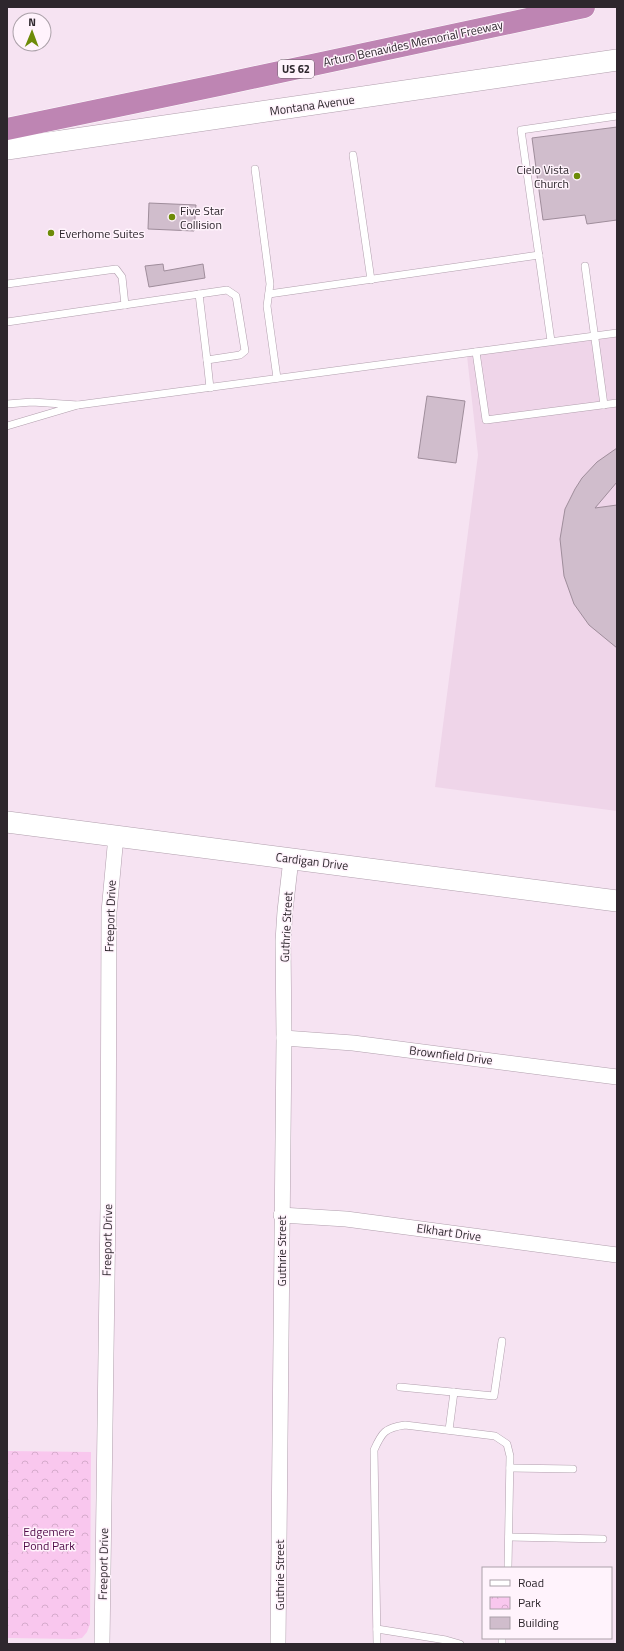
<svg xmlns="http://www.w3.org/2000/svg" width="624" height="1651" font-family="'Titillium Web',sans-serif">
<defs>
<pattern id="park-crowns" width="20" height="18" patternUnits="userSpaceOnUse"><rect width="20" height="18" fill="#f9c7ee"/><path d="M2 6a3 3 0 1 1 6 0M12 15a3 3 0 1 1 6 0" fill="none" stroke="#d6abcc"/></pattern>
</defs>
<rect width="100%" height="100%" fill="#f6e3f2"/>
<polygon fill="#efd5e9" points="617,336 617,811 435,787 478,455 467,356"/>
<polygon fill="url(#park-crowns)" points="7,1451 91,1452 90,1624 87,1632 82,1638 75,1639 7,1638"/>
<g fill="#d0bdcc" stroke="#9f8d9b">
<polygon points="617,127 617,220 587,224 585,215 543,220 532,138"/>
<polygon points="149,203 196,205 194,231 148,229"/>
<polygon points="163,264 164,271 203,264 205,278 149,287 145,266"/>
<polygon points="427,396 465,401 456,463 418,458"/>
<polygon points="617,448 617,482 595,508 617,505 617,648 589,625 574,604 564,576 560,539 565,509 575,489 582,478 597,462"/>
</g>
<g fill="none" stroke-linecap="round" stroke-linejoin="round">
<defs>
<g id="lane">
<polyline points="353,155 371,280"/>
<polyline points="255,169 270,284 267,306 277,378"/>
<polyline points="585,266 604,405"/>
<polyline points="7,284 116,269 122,277 125,305"/>
<polyline points="199,294 207,360"/>
<polyline points="269,294 539,255"/>
<polyline points="7,322 227,290 236,296 245,351 240,355 207,360 210,388"/>
<polyline points="551,341 521,130 617,116"/>
<polyline points="476,352 486,420 617,403"/>
<polyline points="7,404 32,402 78,405 7,426"/>
<polyline points="78,405 617,333"/>
<polyline points="400,1387 494,1396 502,1341"/>
<polyline points="449,1430 454,1392"/>
<polyline points="510,1468 573,1469"/>
<polyline points="509,1537 603,1539"/>
<polyline points="377,1629 446,1640 460,1644"/>
<path d="M 377,1644 L 374,1450 C 382,1432 385,1428 405,1425 L 495,1436 L 507,1444 L 510,1456 L 508,1568"/>
<polyline points="502,1644 502,1638"/>
</g>
<g id="street">
<polyline points="284,1038 353,1043 617,1077"/>
<polyline points="281,1215 346,1219 617,1255"/>
<polyline points="102,1644 108,1208 109,912 116,836"/>
<polyline points="278,1644 284,1038 283,941 285,911 291,859"/>
</g>
<g id="secondary">
<polyline points="7,149 617,60"/>
<polyline points="7,822 617,901"/>
</g>
<polyline id="highway" points="7,129 219,85 584,7"/>
</defs>
<use href="#lane" stroke="#b19fad" stroke-width="8"/>
<use href="#street" stroke="#b19fad" stroke-width="16"/>
<use href="#secondary" stroke="#b19fad" stroke-width="22"/>
<use href="#highway" stroke="#fff" stroke-width="23"/>
<use href="#lane" stroke="#fff" stroke-width="7"/>
<use href="#street" stroke="#fff" stroke-width="15"/>
<use href="#secondary" stroke="#fff" stroke-width="21"/>
<use href="#highway" stroke="#be85b3" stroke-width="22"/>
</g>
<g fill="#6d8b08" stroke="#fff3fc" stroke-width="1.5">
<circle cx="577" cy="176" r="4"/>
<circle cx="172" cy="217" r="4"/>
<circle cx="51" cy="233" r="4"/>
</g>
<g text-anchor="middle" dominant-baseline="central" stroke-width="3" stroke-linejoin="round" paint-order="stroke">
<rect fill="#fff3fc" stroke="#6d646b" stroke-width="1" x="278" y="60" width="36" height="18" rx="3"/>
<g font-size="11" font-weight="bold" fill="#2e272d">
<text x="296" y="69">US 62</text>
</g>
<g font-size="12" fill="#2e272d" stroke="#fff3fc">
<text transform="translate(413 43) rotate(-12)">Arturo Benavides Memorial Freeway</text>
<text transform="translate(312 105) rotate(-8)">Montana Avenue</text>
<text transform="translate(312 861) rotate(7)">Cardigan Drive</text>
<text transform="translate(110 916) rotate(-88)">Freeport Drive</text>
<text transform="translate(286 927) rotate(-87)">Guthrie Street</text>
<text transform="translate(451 1055) rotate(7)">Brownfield Drive</text>
<text transform="translate(449 1232) rotate(8)">Elkhart Drive</text>
<text transform="translate(107 1240) rotate(-89)">Freeport Drive</text>
<text transform="translate(281 1251) rotate(-90)">Guthrie Street</text>
<text transform="translate(103 1564) rotate(-89)">Freeport Drive</text>
<text transform="translate(279 1575) rotate(-90)">Guthrie Street</text>
</g>
<g font-size="12" fill="#2e272d" stroke="#fff3fc" text-anchor="start">
<text x="569" y="169" text-anchor="end">Cielo Vista<tspan x="569" dy="14">Church</tspan></text>
<text x="180" y="210">Five Star<tspan x="180" dy="14">Collision</tspan></text>
<text x="59" y="233">Everhome Suites</text>
</g>
<g font-size="12" fill="#510c49" stroke="#fff3fc">
<text x="49" y="1531">Edgemere<tspan x="49" dy="14">Pond Park</tspan></text>
</g>
</g>
<rect width="624" height="1651" fill="none" stroke="#2e272d" stroke-width="16"/>
<rect x="482" y="1567" width="130" height="72" fill="#fff3fc" stroke="#aba1a9"/>
<rect x="490" y="1580" width="20" height="6" fill="#ffffff" stroke="#aba1a9"/>
<text x="518" y="1587" font-size="12" fill="#2e272d">Road</text>
<rect x="490" y="1597" width="20" height="12" fill="url(#park-crowns)" stroke="#aba1a9"/>
<text x="518" y="1607" font-size="12" fill="#2e272d">Park</text>
<rect x="490" y="1617" width="20" height="12" fill="#d0bdcc" stroke="#aba1a9"/>
<text x="518" y="1627" font-size="12" fill="#2e272d">Building</text>
<g transform="translate(32 32) rotate(1)"><circle r="19" fill="#fff3fc" stroke="#aba1a9"/>
<path d="M0-3L7 15L0 10L-7 15Z" fill="#6d8b08"/>
<text y="-6" font-size="11" font-weight="bold" text-anchor="middle" fill="#2e272d">N</text>
</g>
</svg>
